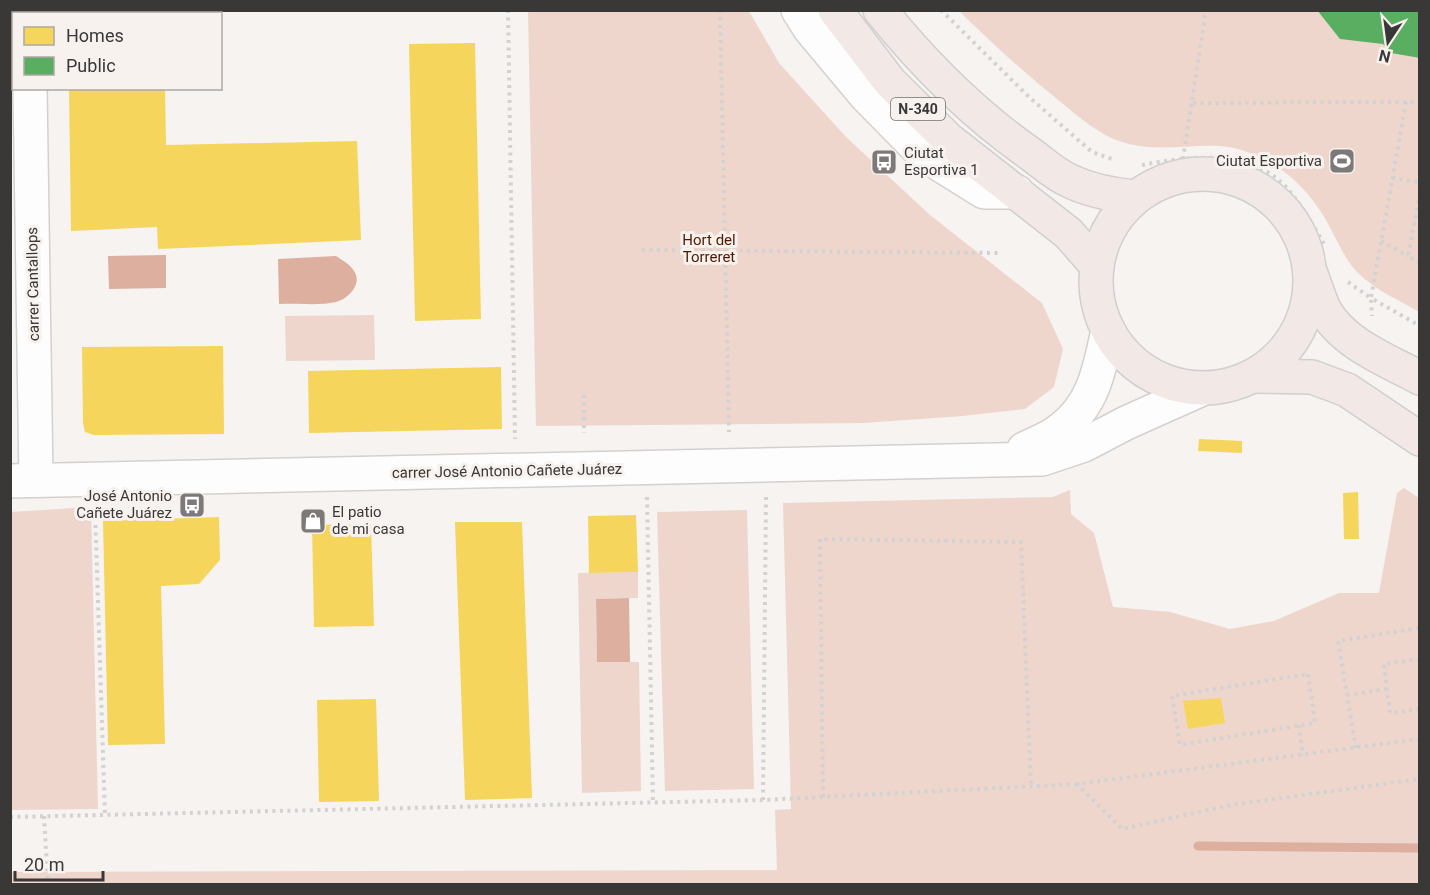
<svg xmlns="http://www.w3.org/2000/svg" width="1430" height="895" font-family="Roboto,sans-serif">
<rect width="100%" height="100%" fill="#f6f3f1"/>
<g fill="#eed6cd">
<polygon points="528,11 749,11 779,63 846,137 930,215 1042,303 1063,349 1054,387 1025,409 963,416 863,423 536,426"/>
<path d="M 959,11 L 1419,11 L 1419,312 C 1399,300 1375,290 1358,273 C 1342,257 1335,234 1323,215 C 1311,196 1295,178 1276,166 C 1261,156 1238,147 1220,146 C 1192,144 1163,151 1134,145 C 1104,140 1080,118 1057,99 C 1022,71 991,42 959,11 Z"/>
<polygon points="374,315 375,360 286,361 285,316"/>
<polygon points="1404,488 1419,498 1419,884 11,884 10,872 777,870 775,810 791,809 783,503 1053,497 1070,490 1071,514 1094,533 1113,607 1170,612 1230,629 1274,621 1339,593 1379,593 1397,493"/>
<polygon points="91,507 98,809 11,810 11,512"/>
<polygon points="747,510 754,789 665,791 657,512"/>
<polygon points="638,572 638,598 596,599 597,662 639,662 641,791 582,793 578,573"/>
</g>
<g fill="#dcaf9f">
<polygon points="166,255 166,288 109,289 108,256"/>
<path d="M 336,256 C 343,261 350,264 354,271 C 363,284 348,299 336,302 C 320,306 296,303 279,304 L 278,259 Z"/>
<polygon points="629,598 630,662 597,662 596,599"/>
</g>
<g fill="#f6d55c">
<rect x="67" y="10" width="96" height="4"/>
<polygon points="475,43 481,319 415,321 409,44"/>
<polygon points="69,88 165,88 166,145 357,141 361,240 158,249 157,227 71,231"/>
<polygon points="223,346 224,434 94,435 85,432 83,423 82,347"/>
<polygon points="501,367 502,429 309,433 308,371"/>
<polygon points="1199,439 1242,441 1242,453 1198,451"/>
<polygon points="1358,492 1359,539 1344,539 1343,493"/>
<polygon points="636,515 638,572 589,573 588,516"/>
<polygon points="219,517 220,560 199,584 161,586 165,744 108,745 103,521"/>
<polygon points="455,522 522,522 532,798 465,800"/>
<polygon points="371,524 374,626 314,627 312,525"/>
<polygon points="1221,698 1225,723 1188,729 1183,701"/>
<polygon points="376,699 379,801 319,802 317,700"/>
</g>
<polygon fill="#5aae61" points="1317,10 1420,10 1420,58 1391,53 1383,44 1340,39"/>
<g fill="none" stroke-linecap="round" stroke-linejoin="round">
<polyline stroke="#dcaf9f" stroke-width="9" points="1198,846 1420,848"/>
<defs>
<g id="minor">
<polyline points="29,10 29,14"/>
<polyline points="798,10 810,29 866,96 923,154 984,192 1017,192"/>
<polyline points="30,88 36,480"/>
<path d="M 1024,449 C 1036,443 1051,438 1061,429 C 1094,405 1100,367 1108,330"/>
<polyline points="10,481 1042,459 1084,445 1126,423 1202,389"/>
</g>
<g id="highway">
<polyline points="835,10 890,82 949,140 1068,233 1097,266"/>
<path d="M 880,10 C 925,66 973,114 1032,155 C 1044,164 1056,175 1070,181 C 1091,191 1113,195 1136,197"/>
<circle cx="1203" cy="281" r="107"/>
<path d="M 1311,274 C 1315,285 1319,298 1324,309 C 1343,344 1387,360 1420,378"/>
<polyline points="1254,376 1312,377 1347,390 1420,439"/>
</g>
</defs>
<use href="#minor" stroke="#d3d1d0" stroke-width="36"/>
<use href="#highway" stroke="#d1cfce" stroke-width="36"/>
<g stroke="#d3d2d2" stroke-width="4" stroke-dasharray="3 4.5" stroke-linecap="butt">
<polyline points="508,10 515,439"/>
<polyline points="720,10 729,432"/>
<polyline points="941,10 1029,97 1092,152 1115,160"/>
<polyline points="1406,102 1371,298 1420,326"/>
<polyline points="1193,103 1420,102"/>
<polyline points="1183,159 1206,10"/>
<path d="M 1142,165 C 1189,156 1251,148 1287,188 C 1302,206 1314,226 1325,246"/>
<circle cx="1202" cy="282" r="115"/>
<polyline points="1392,178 1420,182"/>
<polyline points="1420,193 1408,256 1420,263"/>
<polyline points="1381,241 1408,256"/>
<polyline points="642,250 1002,253"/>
<polyline points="1348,282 1371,298 1372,316"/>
<polyline points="584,395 584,433"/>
<polyline points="647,497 653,803"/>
<polyline points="95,510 105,815"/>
<polyline points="1420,659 1384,664 1390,713 1420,709"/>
<polygon points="1308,674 1315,723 1180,745 1172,696"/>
<polyline points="1347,695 1387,689"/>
<polyline points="1299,725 1303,756"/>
<polyline points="1420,739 1077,784 1122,829 1231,805 1420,779"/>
<polyline points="1356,748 1338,641 1420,628"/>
<polyline points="823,797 820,539 1021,542 1031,786"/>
<polyline points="763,800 766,497"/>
<polyline points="44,816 48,884"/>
<polyline points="10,817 763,800 1077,784"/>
</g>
<use href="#minor" stroke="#fefdfd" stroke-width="33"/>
<use href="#highway" stroke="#f2e9e6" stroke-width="33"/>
</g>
<defs>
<symbol id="stadium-square" viewBox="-11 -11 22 22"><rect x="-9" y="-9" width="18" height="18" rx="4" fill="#7c7978" stroke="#f8f2ef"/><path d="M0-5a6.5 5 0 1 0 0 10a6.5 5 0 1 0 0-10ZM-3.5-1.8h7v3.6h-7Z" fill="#fff"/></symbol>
<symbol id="bus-square" viewBox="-11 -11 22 22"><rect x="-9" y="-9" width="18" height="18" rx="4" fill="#7c7978" stroke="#f8f2ef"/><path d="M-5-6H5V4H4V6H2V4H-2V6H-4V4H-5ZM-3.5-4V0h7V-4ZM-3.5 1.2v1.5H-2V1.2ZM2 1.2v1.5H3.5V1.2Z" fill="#fff"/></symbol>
<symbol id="shop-square" viewBox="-11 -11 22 22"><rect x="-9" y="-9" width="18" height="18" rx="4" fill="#7c7978" stroke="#f8f2ef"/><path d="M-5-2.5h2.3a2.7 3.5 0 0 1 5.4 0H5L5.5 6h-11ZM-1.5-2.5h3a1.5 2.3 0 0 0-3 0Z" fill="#fff"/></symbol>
</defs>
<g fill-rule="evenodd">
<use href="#stadium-square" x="1327" y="146" width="30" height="30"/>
<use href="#bus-square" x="869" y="147" width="30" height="30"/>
<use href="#bus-square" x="177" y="490" width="30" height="30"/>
<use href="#shop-square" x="298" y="506" width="30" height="30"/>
</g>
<g text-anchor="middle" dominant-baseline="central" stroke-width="6" stroke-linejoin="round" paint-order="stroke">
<rect fill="#f8f2ef" stroke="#73706e" stroke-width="1.5" x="891" y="98" width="54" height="22" rx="4.5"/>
<g font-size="14" font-weight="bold" fill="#3a3837">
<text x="918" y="109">N-340</text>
</g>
<g font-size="15" fill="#3a3837" stroke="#f8f2ef" text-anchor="start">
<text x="904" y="153">Ciutat<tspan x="904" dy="17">Esportiva 1</tspan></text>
<text x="1322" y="161" text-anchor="end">Ciutat Esportiva</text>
<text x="172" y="496" text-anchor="end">José Antonio<tspan x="172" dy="17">Cañete Juárez</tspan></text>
<text x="332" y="512">El patio<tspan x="332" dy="17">de mi casa</tspan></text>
</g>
<g font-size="15" fill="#501801" stroke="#f8f2ef">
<text x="709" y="240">Hort del<tspan x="709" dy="17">Torreret</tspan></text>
</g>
<g font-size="15" fill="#3a3837" stroke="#f8f2ef">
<text transform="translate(33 284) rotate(-91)">carrer Cantallops</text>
<text transform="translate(507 471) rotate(-1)">carrer José Antonio Cañete Juárez</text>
</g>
</g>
<rect width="1430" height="895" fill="none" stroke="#3a3837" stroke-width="24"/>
<rect x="12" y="12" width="210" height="78" fill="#f8f2ef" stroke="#aca8a5" stroke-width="1.5"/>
<rect x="24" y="27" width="30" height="18" fill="#f6d55c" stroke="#aca8a5" stroke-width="1.5"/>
<text x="66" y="42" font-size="18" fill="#3a3837">Homes</text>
<rect x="24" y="57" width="30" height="18" fill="#5aae61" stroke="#aca8a5" stroke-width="1.5"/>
<text x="66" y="72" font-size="18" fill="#3a3837">Public</text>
<g transform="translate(1388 42) rotate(193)" stroke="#f8f2ef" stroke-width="4.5" paint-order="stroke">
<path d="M0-4.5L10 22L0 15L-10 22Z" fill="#3a3837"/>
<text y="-9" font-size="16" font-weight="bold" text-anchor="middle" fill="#3a3837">N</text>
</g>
<path d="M15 871v9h88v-9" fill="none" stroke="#3a3837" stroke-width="3"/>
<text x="24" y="871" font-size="18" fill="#3a3837" stroke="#f8f2ef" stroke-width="4.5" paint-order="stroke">20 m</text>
</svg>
